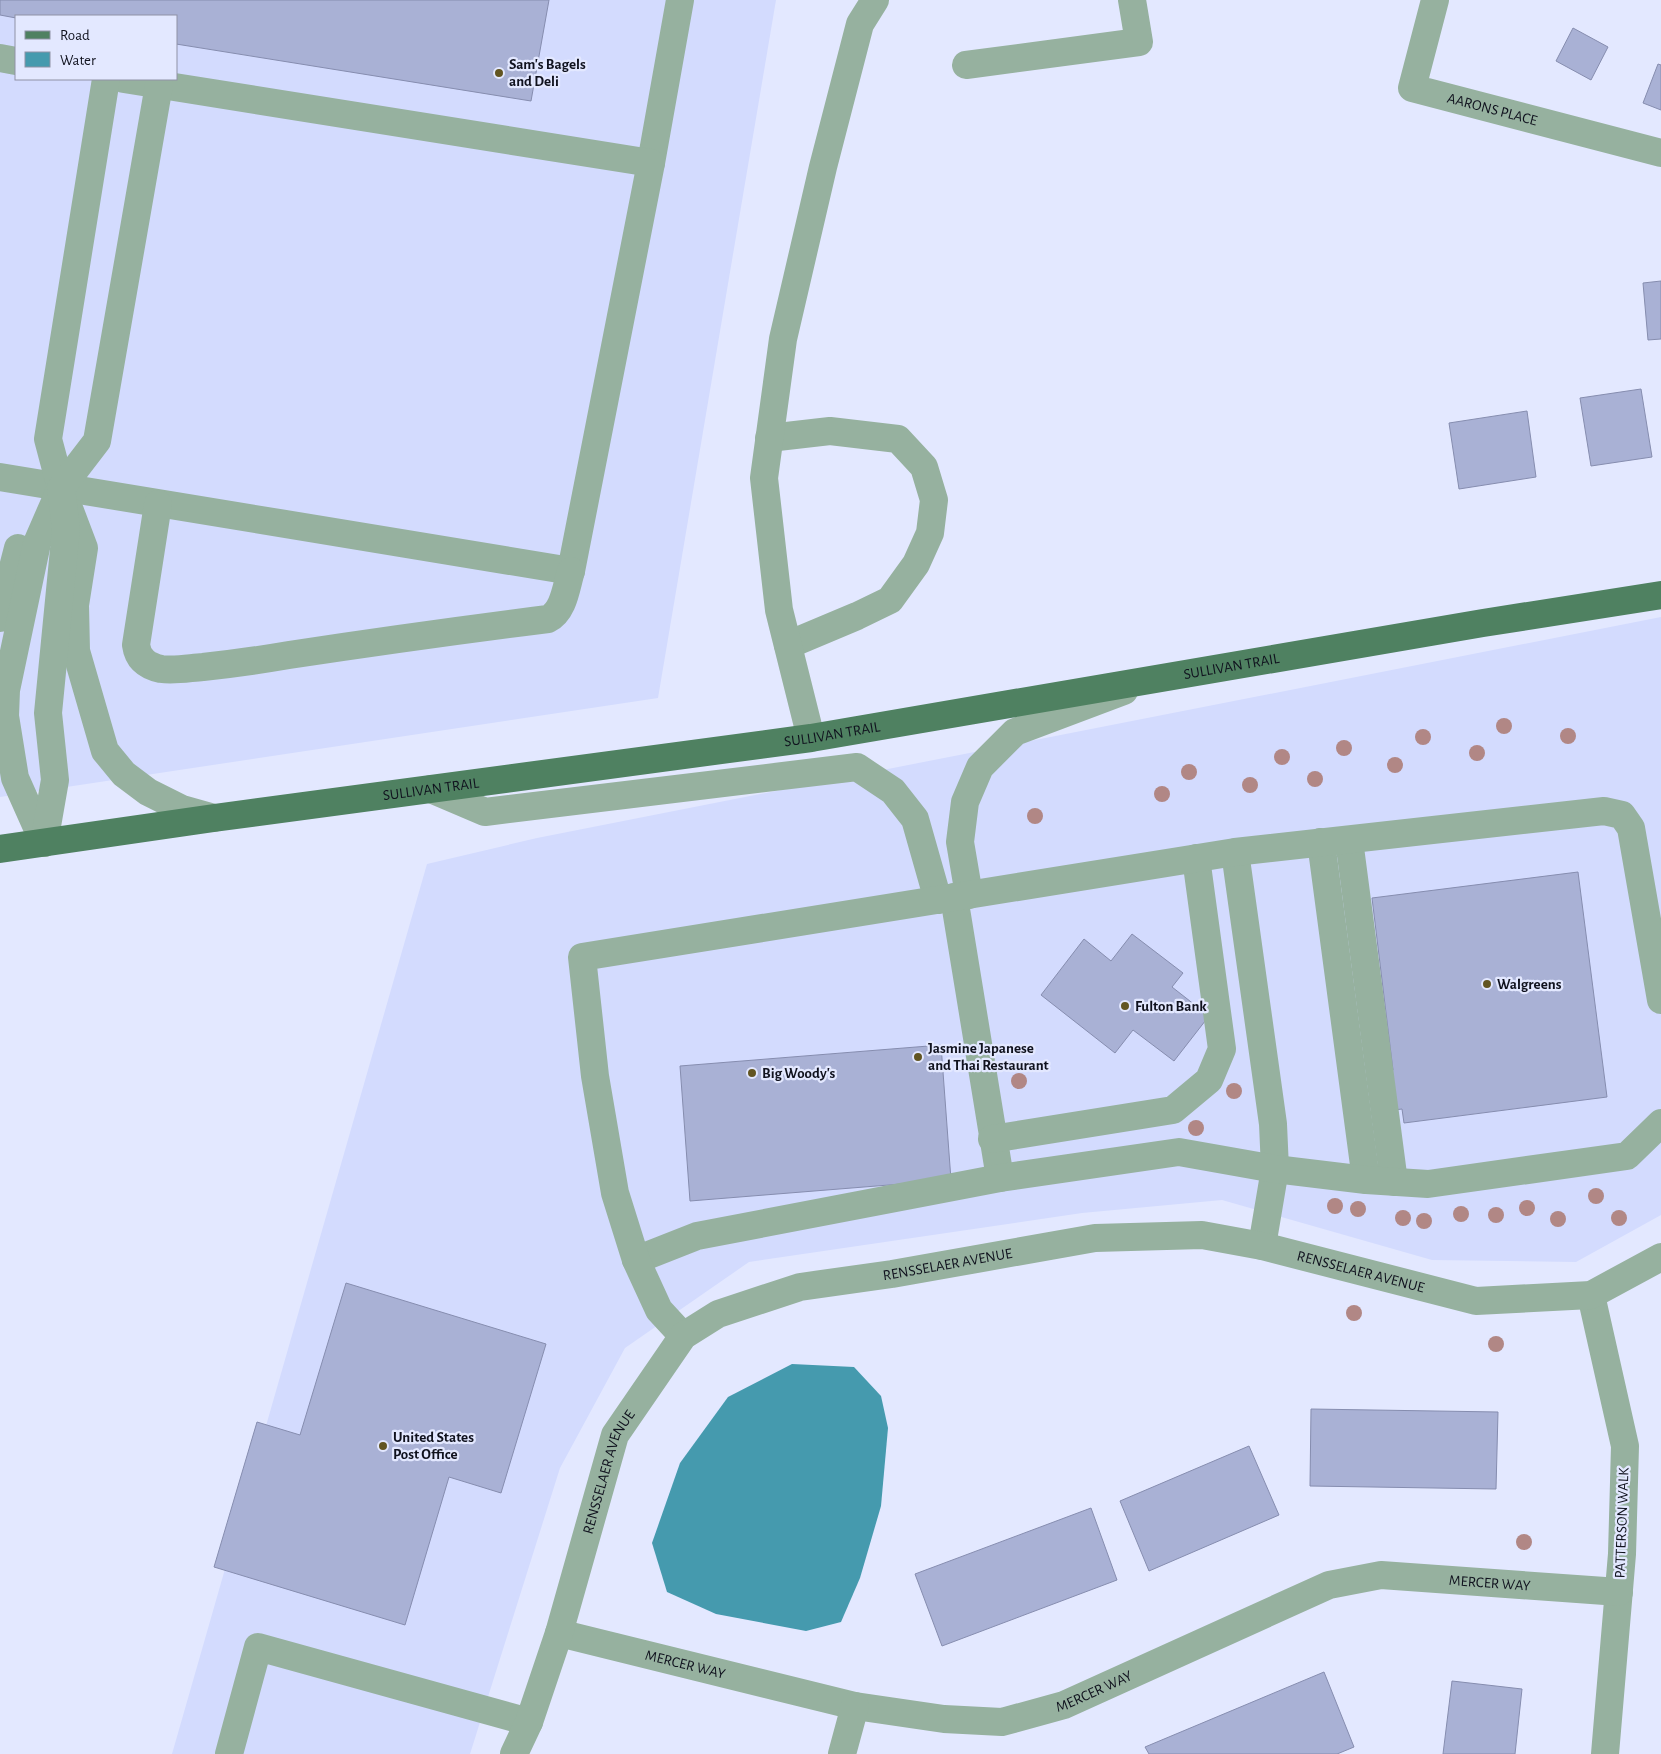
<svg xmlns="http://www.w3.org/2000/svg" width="1661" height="1754" font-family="'Alegreya Sans',sans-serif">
<rect width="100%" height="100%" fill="#e3e8ff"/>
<g fill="#d3dbfe" fill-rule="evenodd">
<path d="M 0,0 L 776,0 L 658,698 L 0,797 ZM 16,16 L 176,16 L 176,79 L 16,79 Z"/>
<polygon points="1661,617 1661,1215 1576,1262 1432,1260 1222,1200 1082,1213 749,1262 625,1348 560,1468 470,1754 172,1754 427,864 537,838"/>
</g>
<polygon fill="#459aae" points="792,1364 854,1367 881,1396 888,1428 881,1506 860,1578 841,1622 806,1631 716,1614 667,1592 652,1543 680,1463 728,1397"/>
<g fill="#a9b1d5" stroke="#868daf">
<polygon points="0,0 549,0 531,101 176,44 176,16 16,16 16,18 0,15"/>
<polygon points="1573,28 1608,47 1591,80 1556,61"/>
<polygon points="1658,64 1661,65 1661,110 1643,103"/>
<polygon points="1661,281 1661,339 1648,340 1643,283"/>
<polygon points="1641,389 1652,457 1591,466 1580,398"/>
<polygon points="1527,411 1536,477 1459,489 1449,423"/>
<polygon points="1578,872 1607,1097 1404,1123 1402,1109 1378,1112 1373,1073 1393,1070 1372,898"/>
<polygon points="1132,934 1183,973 1172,987 1209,1016 1174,1061 1133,1030 1115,1053 1041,995 1084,939 1111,961"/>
<polygon points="941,1045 951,1180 690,1201 680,1066"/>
<polygon points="346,1283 546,1344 501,1493 449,1477 405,1625 214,1567 257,1422 300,1435"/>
<polygon points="1311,1409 1498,1412 1496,1489 1310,1486"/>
<polygon points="1249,1446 1279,1515 1149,1571 1120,1501"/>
<polygon points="1091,1508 1117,1580 942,1646 915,1574"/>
<polygon points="1324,1672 1354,1747 1337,1754 1149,1754 1145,1747"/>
<polygon points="1452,1681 1522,1689 1515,1754 1443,1754"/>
</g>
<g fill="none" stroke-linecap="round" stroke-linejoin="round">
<g stroke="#96b19f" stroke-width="28">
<path id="s1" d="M 1435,0 L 1412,88 L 1661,153"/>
<polyline points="0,58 16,61"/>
<polyline points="966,65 1139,42 1132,0"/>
<polyline points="651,163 680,0"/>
<polyline points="769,438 830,431 898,439 924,467 934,500 930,533 916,564 890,600 857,616 788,645"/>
<polyline points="0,477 571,571 651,163 124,79"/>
<path d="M 158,504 L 136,645 C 138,659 147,666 161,669 C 175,671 189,668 203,667 C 231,664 260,660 289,655 C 375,642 461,630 548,619 C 564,611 566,587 571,571"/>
<polyline points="70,511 84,548 75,605 76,651 105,751 124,774 148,792 182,809 214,818"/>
<polyline points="0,618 18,548"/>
<polyline points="811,738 779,610 764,478 783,339 823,167 860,24 875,0"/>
<polyline points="431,789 485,812 857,767 893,791 915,819 938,900"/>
<polyline points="1349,840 1394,1182"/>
<polyline points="1321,842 1366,1180"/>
<polyline points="44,843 15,778 5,716 6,690 37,543 61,488 48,439 106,79"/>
<polyline points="44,843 55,780 48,713 66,529 61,488 97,441 159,85"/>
<polyline points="1235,852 1273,1124 1275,1169 1262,1246"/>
<polyline points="969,895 960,842 965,802 980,767 1015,732 1124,691"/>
<polyline points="954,897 1000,1178"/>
<polyline points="992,1139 1173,1110 1209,1080 1222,1049 1196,858"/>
<polyline points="636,1260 697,1236 1000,1178 1179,1152 1275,1169 1366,1180 1428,1184 1627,1156 1661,1123"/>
<polyline points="1591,1295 1625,1446 1622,1554 1605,1754"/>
<polyline points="683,1336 659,1310 636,1260 615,1193 595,1076 582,957 1235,852 1604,811 1622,815 1631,828 1661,1000"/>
<path id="s2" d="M 559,1633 L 855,1706 L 944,1719 L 1002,1722 L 1064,1705 L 1329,1585 L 1381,1575 L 1619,1592"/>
<polyline points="229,1754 258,1647 529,1722"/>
<path id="s3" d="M 514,1754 L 529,1722 L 559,1633 L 615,1435 L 683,1336 L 718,1314 L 800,1287 L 892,1274 L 1095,1238 L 1202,1235 L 1262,1246 L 1476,1301 L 1591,1295 L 1661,1257"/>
<polyline points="842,1754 855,1706"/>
</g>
<path stroke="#4f8161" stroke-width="28" id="s4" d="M 0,849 L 214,818 L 811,738 L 1483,623 L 1661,595"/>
</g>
<g fill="#b18785">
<circle cx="1504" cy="726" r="8"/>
<circle cx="1568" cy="736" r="8"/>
<circle cx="1423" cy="737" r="8"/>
<circle cx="1344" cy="748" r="8"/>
<circle cx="1477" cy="753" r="8"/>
<circle cx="1282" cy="757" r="8"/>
<circle cx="1395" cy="765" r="8"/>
<circle cx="1189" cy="772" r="8"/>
<circle cx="1315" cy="779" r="8"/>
<circle cx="1250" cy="785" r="8"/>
<circle cx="1162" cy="794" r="8"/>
<circle cx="1035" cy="816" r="8"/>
<circle cx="1019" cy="1081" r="8"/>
<circle cx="1234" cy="1091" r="8"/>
<circle cx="1196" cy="1128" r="8"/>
<circle cx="1596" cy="1196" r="8"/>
<circle cx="1335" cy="1206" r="8"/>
<circle cx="1527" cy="1208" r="8"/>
<circle cx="1358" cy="1209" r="8"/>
<circle cx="1461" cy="1214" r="8"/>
<circle cx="1496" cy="1215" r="8"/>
<circle cx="1403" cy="1218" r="8"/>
<circle cx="1619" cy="1218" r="8"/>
<circle cx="1558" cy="1219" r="8"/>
<circle cx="1424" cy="1221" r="8"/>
<circle cx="1354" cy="1313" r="8"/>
<circle cx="1496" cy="1344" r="8"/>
<circle cx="1524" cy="1542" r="8"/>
</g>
<g fill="#625522" stroke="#e3e8ff" stroke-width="2">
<circle cx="499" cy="73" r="5"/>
<circle cx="1487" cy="984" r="5"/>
<circle cx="1125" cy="1006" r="5"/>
<circle cx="918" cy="1057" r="5"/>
<circle cx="752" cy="1073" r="5"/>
<circle cx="383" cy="1446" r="5"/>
</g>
<g text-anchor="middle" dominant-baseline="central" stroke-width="4.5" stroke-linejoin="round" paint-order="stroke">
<g font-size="15" font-weight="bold" fill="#10121e" stroke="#e3e8ff" text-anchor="start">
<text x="509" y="64">Sam's Bagels<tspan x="509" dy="17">and Deli</tspan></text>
<text x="1497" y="984">Walgreens</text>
<text x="1135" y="1006">Fulton Bank</text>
<text x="928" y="1048">Jasmine Japanese<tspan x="928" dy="17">and Thai Restaurant</tspan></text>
<text x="762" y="1073">Big Woody's</text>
<text x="393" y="1437">United States<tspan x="393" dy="17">Post Office</tspan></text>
</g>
<g font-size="15" fill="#10121e" stroke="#e3e8ff">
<text stroke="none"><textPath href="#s1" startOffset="174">AARONS PLACE</textPath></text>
<text stroke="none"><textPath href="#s4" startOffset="1245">SULLIVAN TRAIL</textPath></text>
<text stroke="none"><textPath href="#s4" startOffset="840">SULLIVAN TRAIL</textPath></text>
<text stroke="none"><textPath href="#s4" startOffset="435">SULLIVAN TRAIL</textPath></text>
<text stroke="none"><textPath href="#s3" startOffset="732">RENSSELAER AVENUE</textPath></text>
<text stroke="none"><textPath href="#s3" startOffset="1152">RENSSELAER AVENUE</textPath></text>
<text stroke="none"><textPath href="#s3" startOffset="298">RENSSELAER AVENUE</textPath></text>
<text transform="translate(1622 1523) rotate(-88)">PATTERSON WALK</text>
<text stroke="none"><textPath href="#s2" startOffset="970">MERCER WAY</textPath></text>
<text stroke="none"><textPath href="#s2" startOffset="130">MERCER WAY</textPath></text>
<text stroke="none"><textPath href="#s2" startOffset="550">MERCER WAY</textPath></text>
</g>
</g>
<rect x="15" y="15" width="162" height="65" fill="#e3e8ff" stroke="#8f92a5"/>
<rect x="25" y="31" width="25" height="8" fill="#4f8161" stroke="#8f92a5"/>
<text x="60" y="40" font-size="15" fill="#10121e">Road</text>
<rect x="25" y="52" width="25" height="15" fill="#459aae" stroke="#8f92a5"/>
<text x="60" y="65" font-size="15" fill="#10121e">Water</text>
</svg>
